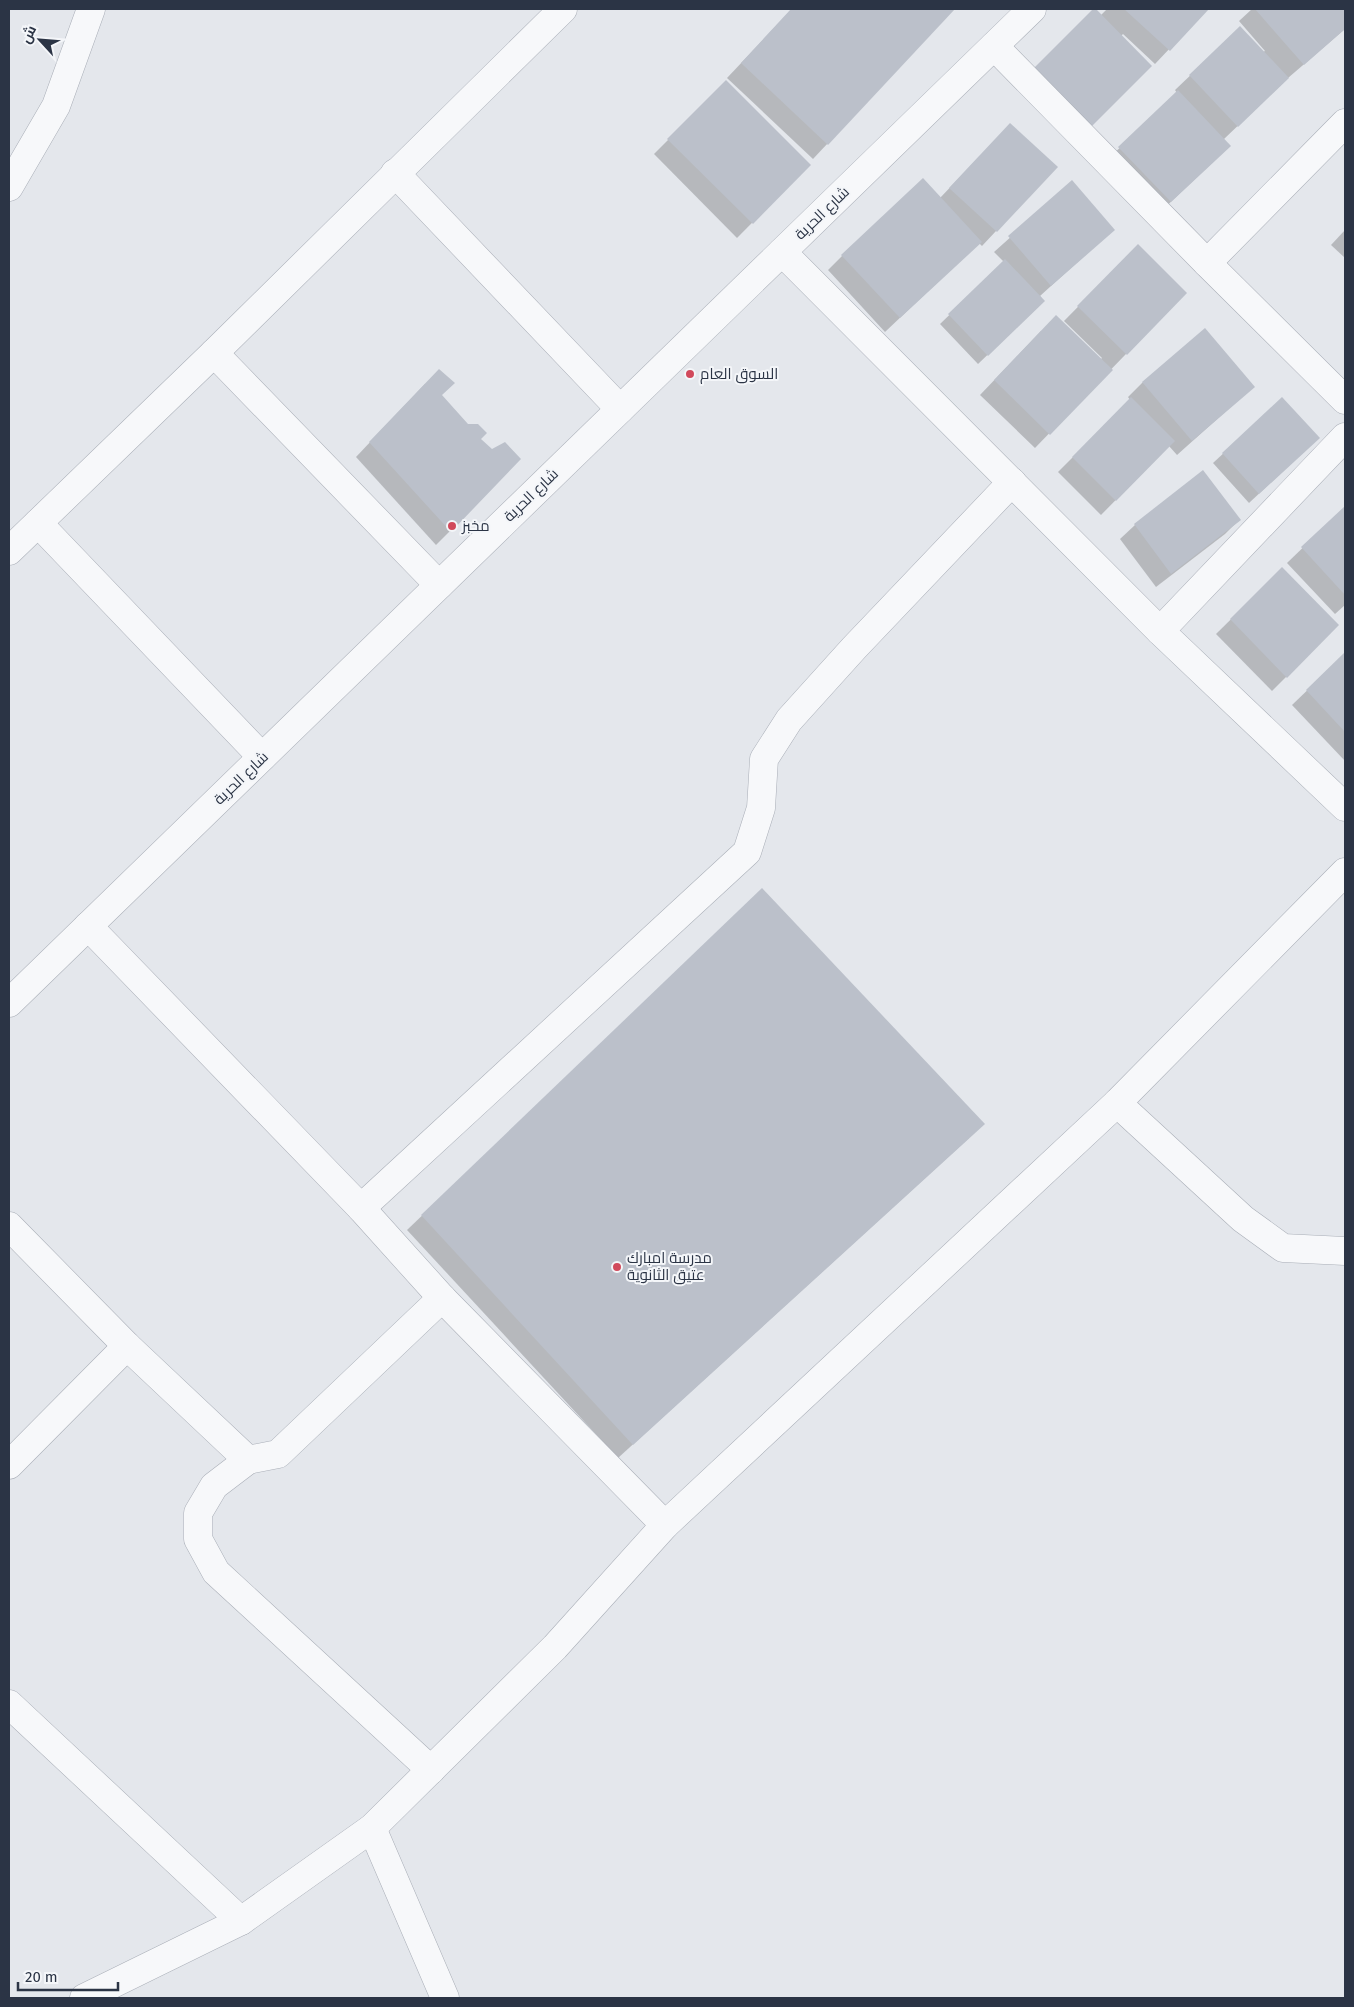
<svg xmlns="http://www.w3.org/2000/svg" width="1354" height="2007" font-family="'Fira Sans',Cairo,sans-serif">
<rect width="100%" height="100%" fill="#e4e7ec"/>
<g fill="#0003">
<polygon points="792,9 954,9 813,159 727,78"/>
<polygon points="1107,9 1207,9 1155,64 1123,34 1121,36 1101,15"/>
<polygon points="1252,9 1345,9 1345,29 1288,78 1224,139 1215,160 1156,216 1105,162 1177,93 1175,90 1240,28 1263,52 1265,51 1239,21"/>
<polygon points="726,82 809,165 737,238 654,154"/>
<polygon points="996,139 1056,167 982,246 979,243 885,332 828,270 842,256 940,198"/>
<polygon points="1072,182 1113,230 1040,296 1044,301 978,364 940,324 1004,262 994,252"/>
<polygon points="1345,230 1345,258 1331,245"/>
<polygon points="1138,246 1185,293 1035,448 980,395 1041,331 1100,360 1102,358 1064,321"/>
<polygon points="1204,330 1253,387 1177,455 1169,446 1101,515 1058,472 1130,400 1128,397 1142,383"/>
<polygon points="425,384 479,439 450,531 436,545 356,457"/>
<polygon points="1282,399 1309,447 1249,503 1213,463"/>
<polygon points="1203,472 1239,520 1225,534 1156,587 1120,539 1135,525"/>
<polygon points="1345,507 1345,605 1335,614 1287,563"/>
<polygon points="1282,569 1338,625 1272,691 1216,634"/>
<polygon points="1345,654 1345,761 1292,705"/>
<polygon points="762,890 969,1138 618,1458 407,1230"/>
</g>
<g fill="#bbc0ca">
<polygon points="791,9 955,9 828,145 741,63"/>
<polygon points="1093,9 1096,9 1152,66 1091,127 1034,68"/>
<polygon points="1124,9 1209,9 1170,51"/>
<polygon points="1255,9 1345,9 1345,29 1304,65"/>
<polygon points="1240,26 1289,78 1238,127 1189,75"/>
<polygon points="726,80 811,165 753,224 667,139"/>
<polygon points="1178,90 1231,146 1171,202 1118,147"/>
<polygon points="1010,123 1058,167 997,232 949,188"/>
<polygon points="923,178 982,242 900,318 841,255"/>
<polygon points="1072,180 1115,230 1051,286 1008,236"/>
<polygon points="1138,244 1187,293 1127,355 1077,306"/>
<polygon points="1005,259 1045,301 988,356 948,314"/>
<polygon points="1056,315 1113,370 1050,435 994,380"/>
<polygon points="1205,328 1255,387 1192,441 1142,382"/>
<polygon points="439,369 455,383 442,395 468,424 478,424 487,433 481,439 492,449 505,442 521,459 451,532 369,442"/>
<polygon points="1131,397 1175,441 1116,501 1072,457"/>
<polygon points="1282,397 1320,438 1259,494 1222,453"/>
<polygon points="1203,470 1241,520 1171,574 1134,524"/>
<polygon points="1345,506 1345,595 1301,547"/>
<polygon points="1282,567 1339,625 1287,678 1230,619"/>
<polygon points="1345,652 1345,732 1306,690"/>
<polygon points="762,888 985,1124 633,1445 421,1215"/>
</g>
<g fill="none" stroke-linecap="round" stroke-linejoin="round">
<defs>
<g id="minor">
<polyline points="994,46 1207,263 1345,400"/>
<polyline points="395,173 620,409"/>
<polyline points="9,187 56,106 91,9"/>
<polyline points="782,252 1160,631"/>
<polyline points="1207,263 1345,123"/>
<polyline points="214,353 439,585"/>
<polyline points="1345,437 1160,631 1345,807"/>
<polyline points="38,523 262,757"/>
<polyline points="9,551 214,353 563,9"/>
<polyline points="88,926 361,1208 442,1298 665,1525"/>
<polyline points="9,1003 1032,9"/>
<polyline points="1117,1103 1243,1219 1283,1248 1345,1251"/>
<polyline points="361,1208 747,852 761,808 764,759 789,720 854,648 1012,482"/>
<polyline points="9,1226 127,1346 248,1460"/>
<polyline points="9,1465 127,1346"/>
<polyline points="9,1704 241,1921"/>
<polyline points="431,1770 216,1572 198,1539 198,1513 214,1486 248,1460 278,1454 442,1298"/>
<polyline points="372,1828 445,1998"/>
<polyline points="84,1998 241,1921 372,1828 555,1647 665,1525 1117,1103 1345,872"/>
</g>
</defs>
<use href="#minor" stroke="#a9aeb7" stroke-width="29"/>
<use href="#minor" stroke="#f7f8fa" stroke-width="28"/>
</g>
<g fill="#d1495b" stroke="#f4f6f9" stroke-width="2">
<circle cx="690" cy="374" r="5"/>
<circle cx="452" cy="526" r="5"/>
<circle cx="617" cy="1267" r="5"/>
</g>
<g text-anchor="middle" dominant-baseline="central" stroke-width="4" stroke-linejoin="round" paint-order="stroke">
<g font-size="15" fill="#2b3445" stroke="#f4f6f9">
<text transform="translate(822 213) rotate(-44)">شارع الحرية</text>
<text transform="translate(531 495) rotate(-44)">شارع الحرية</text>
<text transform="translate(241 778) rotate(-44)">شارع الحرية</text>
</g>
<g font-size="15" fill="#2b3445" stroke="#f4f6f9" text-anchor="start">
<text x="700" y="374">السوق العام</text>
<text x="462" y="526">مخبز</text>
<text x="627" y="1258">مدرسة امبارك<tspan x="627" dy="17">عتيق الثانوية</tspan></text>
</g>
</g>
<rect width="1354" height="2007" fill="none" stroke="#2b3445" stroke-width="20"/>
<g transform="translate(40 40) rotate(296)" stroke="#f4f6f9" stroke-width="4" paint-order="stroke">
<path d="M0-4L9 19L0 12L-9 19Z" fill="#2b3445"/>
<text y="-8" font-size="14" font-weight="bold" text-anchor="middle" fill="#2b3445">ش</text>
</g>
<path d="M18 1982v8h100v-8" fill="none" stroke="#2b3445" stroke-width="2.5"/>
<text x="25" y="1982" font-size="15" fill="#2b3445" stroke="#f4f6f9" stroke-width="4" paint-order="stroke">20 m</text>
</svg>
